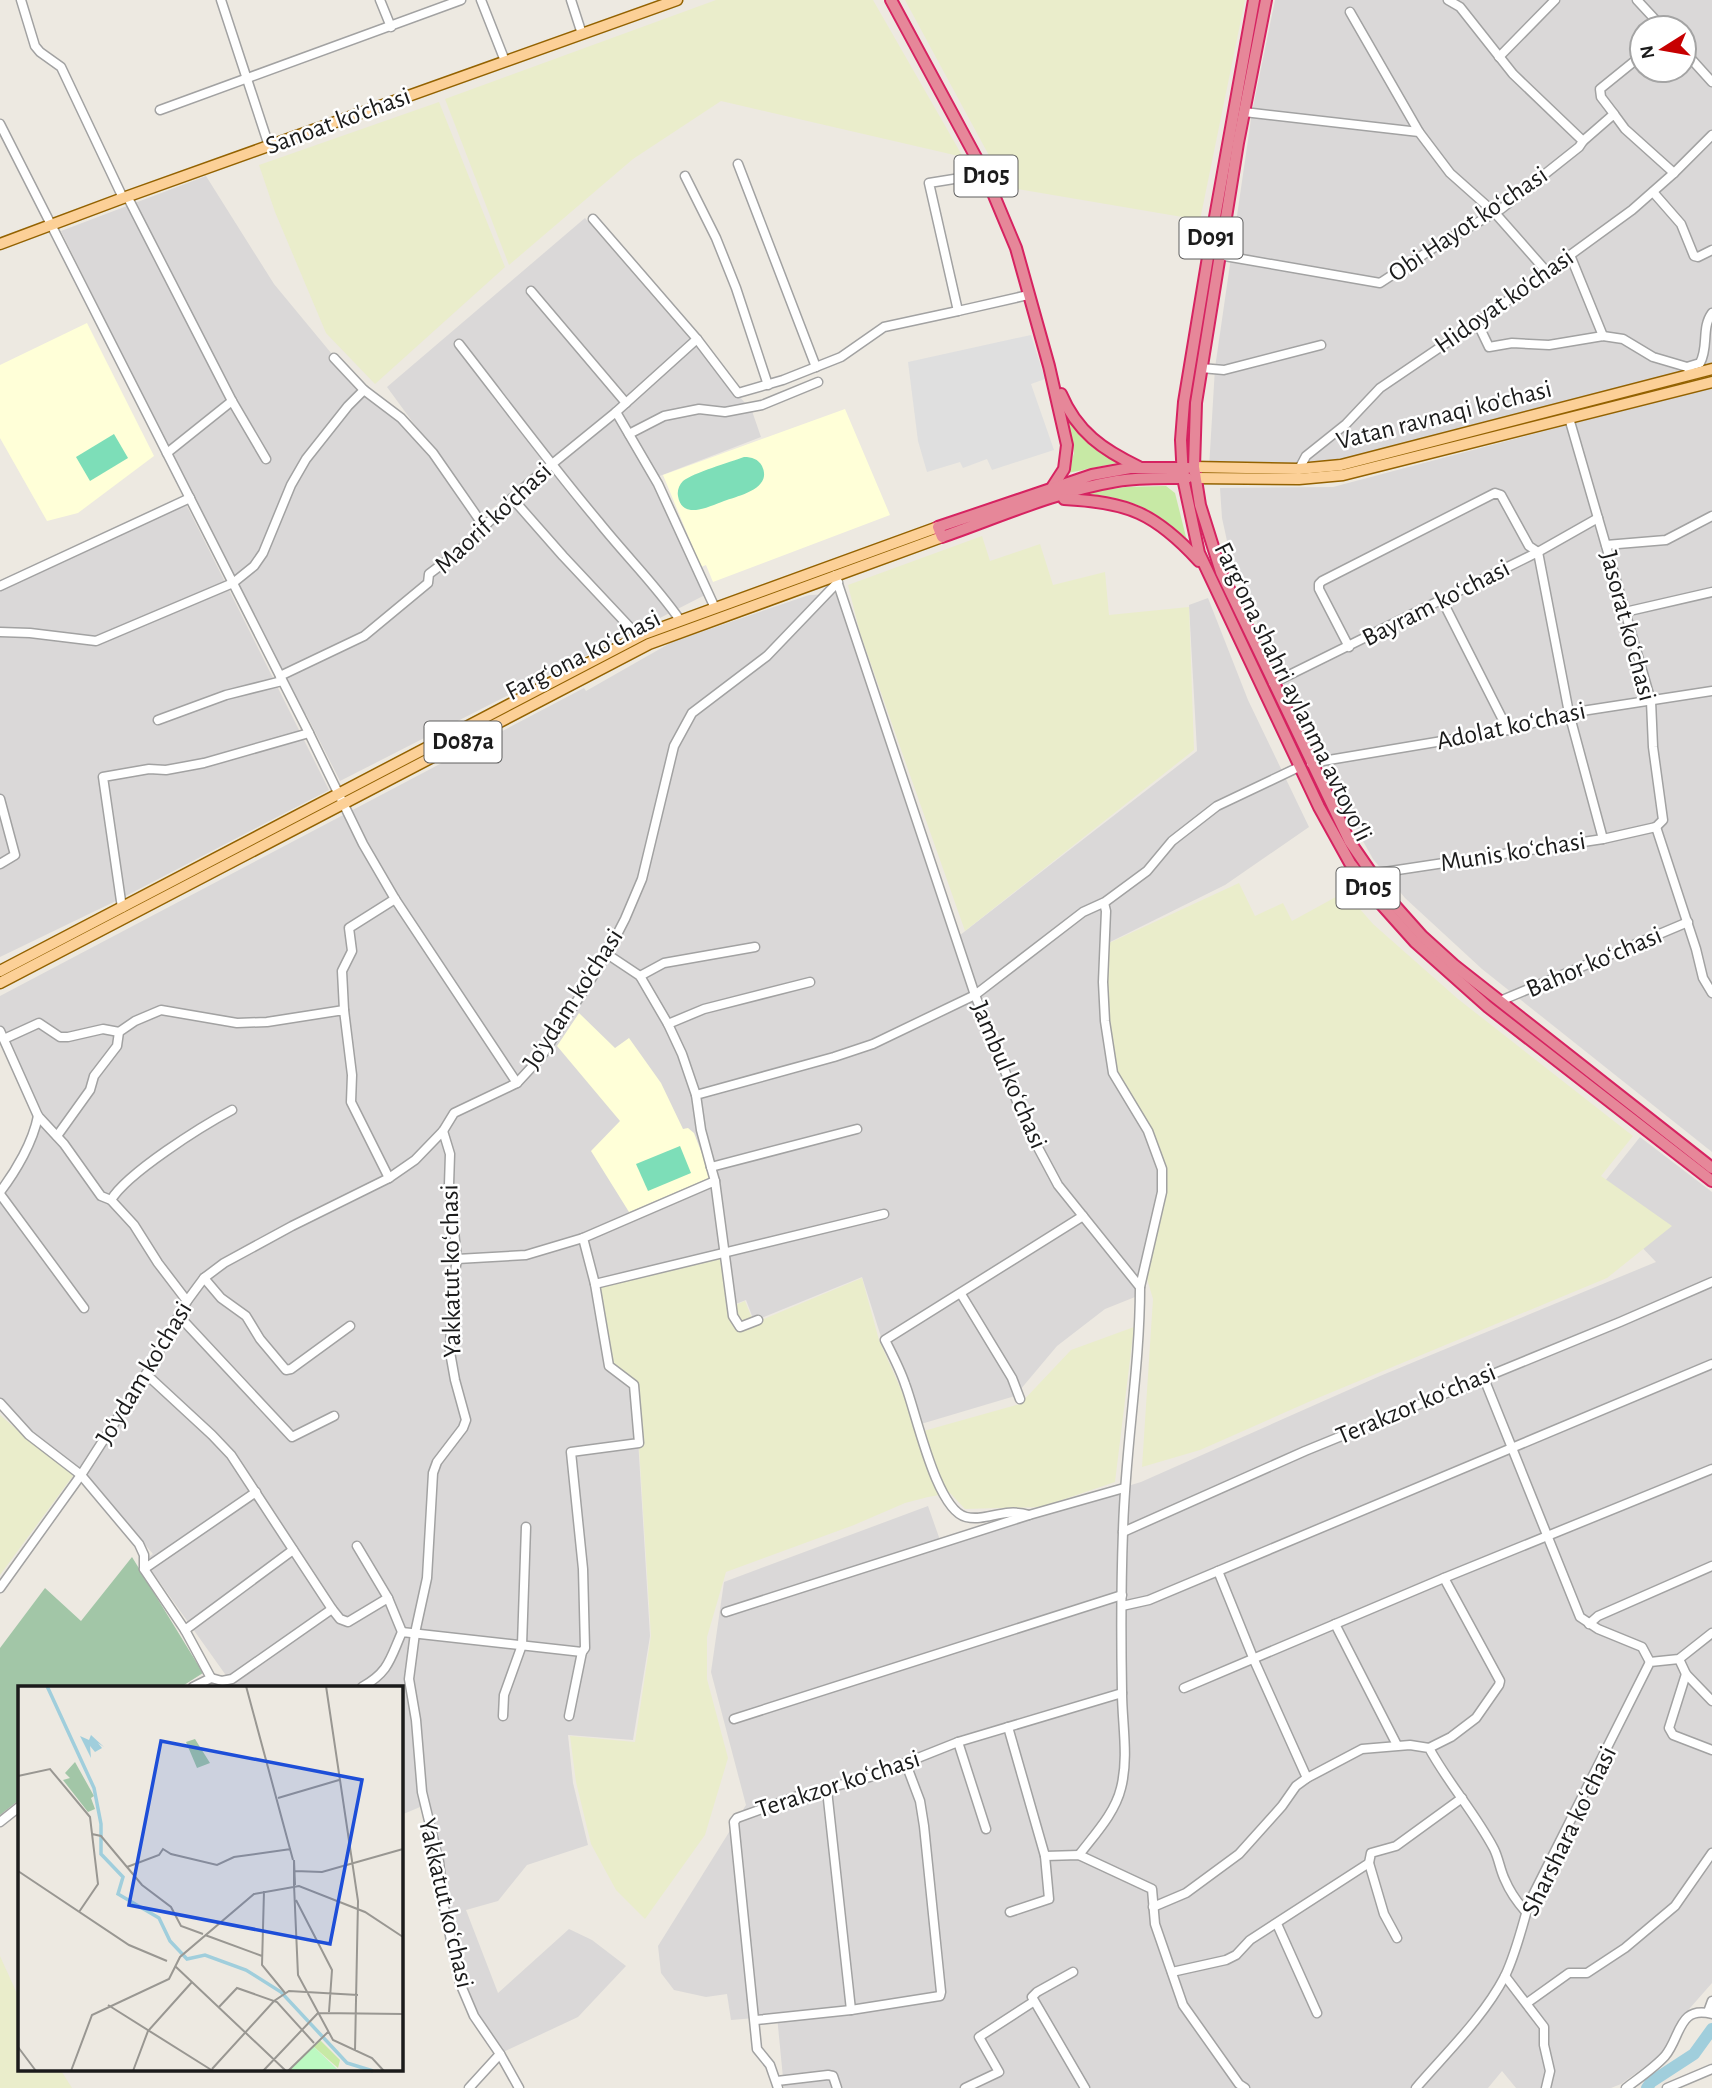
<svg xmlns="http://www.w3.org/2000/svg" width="1712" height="2088" font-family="'Alegreya Sans',sans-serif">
<rect width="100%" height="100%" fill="#ede9e1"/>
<g fill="#dad8d8" fill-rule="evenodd">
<path d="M 1275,0 L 1712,0 L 1712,370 L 1327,467 L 1209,468 L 1215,368 L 1252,112 ZM 1642,28 L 1684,28 L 1684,70 L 1642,70 Z"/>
<polygon points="206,176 274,284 360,388 396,417 444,474 480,525 613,413 653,480 705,595 340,781 306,714 301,717 61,231"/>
<polygon points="585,218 752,411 761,437 657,477 616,408 482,517 387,387"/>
<polygon points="1712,387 1712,1152 1482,969 1405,898 1373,859 1337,795 1268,651 1229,550 1222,518 1220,488 1333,487"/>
<polygon points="186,504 329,790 120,899 0,957 0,590"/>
<polygon points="838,594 955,939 1197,751 1189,605 1208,598 1248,700 1309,827 1225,885 1106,944 1165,1168 1135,1297 1105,1309 1057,1346 1015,1396 921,1424 882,1340 862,1277 754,1321 746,1300 733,1305 723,1257 596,1282 605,1370 633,1384 638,1439 650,1636 633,1740 568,1735 573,1783 588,1845 527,1865 498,1901 466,1910 498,1993 569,1929 592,1940 626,1966 578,2017 499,2054 459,1983 437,1863 420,1807 401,1815 401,1687 222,1687 230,1681 146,1563 147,1558 153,1554 118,1513 30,1434 0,1401 0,1197 41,1126 42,1111 0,1028 0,996 584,688 586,691 672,642 809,595"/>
<polygon points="1640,1137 1712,1192 1712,1983 1683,2016 1665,2052 1621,2084 1611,2088 1516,2088 1502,2071 1488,2088 784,2088 777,2016 731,2020 727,1994 706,1997 674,1990 661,1973 658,1946 746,1805 711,1672 724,1582 928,1506 940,1540 1022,1518 1141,1482 1380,1376 1656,1262 1593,1196"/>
</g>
<g fill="#ffffd8">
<polygon points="87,323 154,456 78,513 47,521 0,438 0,365"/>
<polygon points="845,409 890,515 713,582 706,565 701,567 663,475"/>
<polygon points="579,1013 615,1048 629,1038 661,1083 683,1129 688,1128 694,1133 711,1177 629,1212 591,1151 620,1121 557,1046"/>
</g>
<g fill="#eaedcb">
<polygon points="716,0 873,0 963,157 721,101 633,159 509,265 445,99"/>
<polygon points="905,0 1245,0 1200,220 1006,187"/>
<polygon points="439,102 505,267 375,384 326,333 275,212 259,165"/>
<polygon points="982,536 990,561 1040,544 1053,585 1105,572 1109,615 1189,607 1194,750 965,931 860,633 848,585"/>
<polygon points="1239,883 1255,916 1283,903 1292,921 1345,892 1373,924 1458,999 1633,1136 1601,1176 1672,1226 1607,1278 1313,1400 1200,1450 1142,1467 1153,1299 1145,1272 1166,1168 1115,1070 1107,1020 1107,944"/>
<polygon points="723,1258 733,1306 745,1301 754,1323 862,1278 879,1340 920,1432 1020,1404 1071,1350 1134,1327 1115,1482 1041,1507 965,1509 950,1493 928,1497 905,1503 854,1525 726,1572 707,1637 707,1679 728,1758 705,1835 645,1919 616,1890 591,1844 576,1782 570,1736 635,1742 651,1636 635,1384 606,1368 595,1284"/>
<polygon points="0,1415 37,1447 75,1473 0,1575"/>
<polygon points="0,1956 19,1998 19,2069 60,2069 72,2088 0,2088"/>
</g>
<g fill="#c7e9a5">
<polygon points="1067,417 1095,449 1117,463 1068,473 1074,453"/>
<path d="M 1166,486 L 1175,493 L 1187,541 C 1180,536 1174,528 1166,522 C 1143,504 1115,496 1087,494 L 1086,493 L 1126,487 Z"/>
</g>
<polygon fill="#a2c6a7" points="132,1557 203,1673 181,1687 19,1687 19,1800 0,1815 0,1648 45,1588 81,1621"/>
<g fill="#7ddeb8">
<polygon points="114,434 128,458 90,481 76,457"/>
<path d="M 744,457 C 752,457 758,459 762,466 C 773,489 738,496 724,501 C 710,506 682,521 678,496 C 677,491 679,485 683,481 C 693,473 730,462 744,457 Z"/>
<polygon points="680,1146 691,1173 648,1191 636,1164"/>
</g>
<polygon fill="#dfdfdf" points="1031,335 1045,379 1031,384 1054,450 992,470 987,459 963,468 960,462 927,472 918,441 908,362"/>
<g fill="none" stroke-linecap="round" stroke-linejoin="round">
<polyline stroke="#a0cedc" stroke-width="12" points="1647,2088 1651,2082 1694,2054 1712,2029"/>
<defs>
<g id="minor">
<polyline points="21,0 35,46 40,52 61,67 123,198"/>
<polyline points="221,0 269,146"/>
<polyline points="380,0 391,27"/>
<polyline points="481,0 505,61"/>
<polyline points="571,0 582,34"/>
<polyline points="1448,0 1460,7 1513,74 1583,141 1614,114 1625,129 1674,173"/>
<polyline points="1637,0 1663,28"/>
<polyline points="1350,12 1419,132"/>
<polyline points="1684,51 1712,82"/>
<polyline points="1499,57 1555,0"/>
<polyline points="160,110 461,0"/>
<polyline points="1244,112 1419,132 1450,173 1495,213 1547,272"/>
<polyline points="1614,114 1601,97 1600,89 1642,55"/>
<polyline points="0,124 307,729 363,844 395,899 517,1083"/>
<polyline points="738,164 816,367"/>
<polyline points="985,174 929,183 958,311 1028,295"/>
<polyline points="685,176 716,238 736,288 768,385"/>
<polyline points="1653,192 1681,224 1694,256 1698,257 1712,250"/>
<polyline points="127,196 232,401 266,459"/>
<polyline points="593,219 697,339 738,393 783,380 841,357 884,327 958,311"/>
<polyline points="1219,255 1380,283 1438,245 1501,209 1579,147 1583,141"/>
<polyline points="1570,255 1603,336"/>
<polyline points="531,291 626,403"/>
<polyline points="1477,322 1489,347 1512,343 1549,345 1603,336 1623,339 1653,357 1687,367 1692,374"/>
<path d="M 459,344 C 505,403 550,464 598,521 C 625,555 655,584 680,620"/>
<polyline points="334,358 364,390 401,418 433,453 483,525"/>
<path d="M 1687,367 L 1700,363 C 1709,347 1701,328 1712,313"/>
<polyline points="1201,368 1224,370 1321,345"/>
<polyline points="616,412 658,484 715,608"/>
<polyline points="1569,418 1651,701 1653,747 1663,820 1656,827"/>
<polyline points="629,434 664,416 699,409 725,412 762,405 818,382"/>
<polyline points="167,453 232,401"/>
<polyline points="1299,469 1306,456 1346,424 1380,388 1492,312 1632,210 1674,173 1712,135"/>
<polyline points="512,498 563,556 639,637"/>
<polyline points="1606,545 1666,540 1712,516"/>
<path d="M 835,575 L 975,995 L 1027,1127 L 1058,1185 L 1140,1287 C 1140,1368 1125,1450 1123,1531 C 1121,1585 1121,1638 1122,1692 C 1122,1723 1129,1757 1121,1788 C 1115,1813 1095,1834 1079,1855"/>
<polyline points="0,586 190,498"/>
<polyline points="1442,600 1508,730"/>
<polyline points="1625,612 1712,592"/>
<polyline points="0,632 30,633 96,641 233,583 254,566 263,553 291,485 306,459 348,406 364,390"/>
<polyline points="1349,647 1319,589 1319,584 1322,581 1495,493 1501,495 1529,546 1538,552 1569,713 1603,839"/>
<polyline points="280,676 364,636 428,583 429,574 457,553 530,482 616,412 697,339"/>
<polyline points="1273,683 1538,552 1598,518"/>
<polyline points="158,720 226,695 282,681"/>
<polyline points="1311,763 1508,730 1569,713 1712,691"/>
<polyline points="0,799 15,855 0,864"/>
<polyline points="1656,827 1696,949 1703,978 1712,993"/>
<polyline points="1371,874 1603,839 1656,827"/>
<polyline points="1104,903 1106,911 1103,982 1105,1021 1113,1073 1148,1131 1162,1169 1162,1192 1140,1287"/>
<polyline points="122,908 103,777 149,769 166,770 204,763 309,733"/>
<polyline points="607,954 640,976 668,1024"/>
<polyline points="640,976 664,963 755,947"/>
<polyline points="1500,1001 1688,922"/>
<polyline points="344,1010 342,971 352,951 349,928 395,899"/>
<polyline points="0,1031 38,1116 64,1144 101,1196 111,1200 134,1225 158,1263 187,1301"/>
<polyline points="4,1039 39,1023 60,1037 68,1037 103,1029 119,1032"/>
<polyline points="696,1095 682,1054 668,1024 704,1009 810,982"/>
<polyline points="443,1131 450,1154 449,1185 457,1259 452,1292 450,1352 455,1380 466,1420 463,1428 437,1462 433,1473 427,1578 415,1633 409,1679 416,1720 422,1792 439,1862 444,1907 460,1983 474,2016 500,2054 519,2088"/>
<polyline points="57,1136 90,1090 94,1076 117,1046 119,1032 135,1021 161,1010 237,1023 267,1022 344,1010 352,1075 351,1102 389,1178"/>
<polyline points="711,1167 701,1130 696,1095 834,1057 873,1044 975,995 1083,912 1105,902 1147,871 1172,841 1217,806 1299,767"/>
<polyline points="715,1181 711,1167 857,1129"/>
<path d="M 0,1192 C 16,1171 33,1142 38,1116"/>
<polyline points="0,1194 84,1308"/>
<path d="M 111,1200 C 127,1173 202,1126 232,1110"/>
<polyline points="457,1259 526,1255 583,1238"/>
<polyline points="204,1278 221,1298 246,1316 260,1339 286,1370 291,1369 350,1326"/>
<polyline points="595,1284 884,1214"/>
<polyline points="961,1294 1012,1378 1020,1399"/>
<polyline points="179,1316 292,1437 334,1416"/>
<polyline points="146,1374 212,1435 231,1455 332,1609"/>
<polyline points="1483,1376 1580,1617 1598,1629 1642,1647 1650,1662"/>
<polyline points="0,1403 29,1435 81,1475 139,1544 144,1555 144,1569 185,1630 211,1678 193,1687"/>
<path d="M 1029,1515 C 1003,1507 987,1522 966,1517 C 936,1510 916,1412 905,1384 C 900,1369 892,1354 885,1340 L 1083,1216"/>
<polyline points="1123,1532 1305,1451 1620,1322 1712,1282"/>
<polyline points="357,1546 388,1598"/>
<polyline points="144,1569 256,1492"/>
<polyline points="1218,1571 1254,1660 1307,1778"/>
<polyline points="0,1588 81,1475 146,1374 187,1301 204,1278 224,1263 292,1226 389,1178 415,1160 443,1131 454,1113 517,1083 541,1057 607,954 625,919 642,879 674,746 692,713 767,656 838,582"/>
<polyline points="1122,1606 1149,1600 1712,1364"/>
<polyline points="726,1612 1029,1515 1124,1488"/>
<polyline points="1335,1624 1397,1745"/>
<polyline points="1589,1624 1598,1616 1712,1566"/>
<polyline points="185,1630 293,1550"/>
<polyline points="1679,1659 1686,1674 1712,1701"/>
<polyline points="1686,1674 1669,1728 1673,1735 1712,1750"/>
<polyline points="211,1678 222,1681 232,1679 332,1609 340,1619 348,1622 388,1598 402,1632"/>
<path d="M 362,1687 C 389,1672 390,1659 402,1632 L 582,1652 L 585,1648 L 583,1569 L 571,1452 L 639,1443 L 634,1385 L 609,1366 L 595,1284 L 583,1238 L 715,1181 L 733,1316 L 740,1327 L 758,1320"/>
<polyline points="1184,1688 1444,1578 1712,1469"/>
<polyline points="503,1716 504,1695 522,1645 526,1527"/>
<polyline points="569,1716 582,1652"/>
<polyline points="734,1719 1122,1595"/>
<polyline points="1008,1727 1045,1856 1079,1855 1152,1889 1155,1924 1183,2005 1239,2084 1245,2088"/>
<polyline points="958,1742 986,1829"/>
<polyline points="1429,1748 1451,1737 1476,1718 1499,1685 1500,1681 1444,1578"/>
<polyline points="827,1790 851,2010"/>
<polyline points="0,1822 19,1807"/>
<polyline points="1369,1863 1384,1914 1397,1938"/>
<path d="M 1153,1907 L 1186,1893 L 1239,1854 L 1282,1806 L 1296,1786 L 1307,1778 L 1362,1749 L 1410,1745 L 1429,1748 C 1448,1783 1475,1813 1494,1849 C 1499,1859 1500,1870 1505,1880 C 1510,1892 1518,1903 1526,1912"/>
<polyline points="1010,1912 1049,1899 1045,1856"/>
<polyline points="1277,1924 1317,2013"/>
<polyline points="1073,1972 1037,1992 1032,1997 1085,2088"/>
<polyline points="1172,1972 1226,1960 1236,1955 1250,1940 1369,1863 1371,1853 1396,1846 1462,1798"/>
<polyline points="1505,1976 1544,2027 1544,2045 1550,2071 1546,2088"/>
<polyline points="1527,2003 1569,1973 1587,1973 1625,1948 1675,1906 1712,1853"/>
<polyline points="1708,2012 1712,2001"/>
<polyline points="756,2020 851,2010 940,1996 941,1992 924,1826 920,1801 906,1764"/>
<polyline points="777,2081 828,2075 833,2076 837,2088"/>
<polyline points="469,2088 500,2054"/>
<polyline points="778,2088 770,2065 757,2049 734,1822 737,1818 798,1796 870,1777 958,1742 1122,1693"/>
<polyline points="965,2088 999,2072 979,2037 1033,2002"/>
<path d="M 1416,2088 C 1446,2053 1483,2018 1505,1976 C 1516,1953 1522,1927 1529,1903 L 1650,1662 L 1679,1659 L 1712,1633"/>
<path d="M 1626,2088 C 1639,2078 1654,2068 1665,2056 C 1681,2037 1678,2005 1712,2014"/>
<polyline points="1667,2088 1712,2069"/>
</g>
<g id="major">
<polyline points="0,244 123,198 677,0"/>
<polyline points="1194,467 1299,469 1341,465 1712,369"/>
<polyline points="1195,478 1299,479 1343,475 1712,382"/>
<polyline points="0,971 644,634 938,527"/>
<polyline points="0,983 649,644 942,537"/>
</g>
<g id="highway">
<polyline points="891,0 985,174 1016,248 1049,366 1067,445 1064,469 1053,486"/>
<polyline points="1254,0 1210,245 1184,402 1181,440 1183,478 1199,553 1319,807 1350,863 1381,904 1415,942 1488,1007 1712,1181"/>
<polyline points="1266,0 1238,143 1196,403 1194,467 1200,505 1221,572 1350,842 1390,900 1422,936 1454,965 1712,1168"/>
<path d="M 1061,394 C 1077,432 1103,450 1139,467"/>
<path d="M 1187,478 C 1163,478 1140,477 1117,481 C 1057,491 999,517 942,537 L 938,527 L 1092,475 L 1130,468 L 1188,468"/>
<path d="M 1064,499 C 1128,502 1155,513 1199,561"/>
</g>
</defs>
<use href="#minor" stroke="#a2a2a2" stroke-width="11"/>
<use href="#major" stroke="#936200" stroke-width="13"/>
<use href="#highway" stroke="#d62361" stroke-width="14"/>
<use href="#minor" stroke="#fff" stroke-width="8"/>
<use href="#major" stroke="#fcd097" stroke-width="10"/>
<use href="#highway" stroke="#e68799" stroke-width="10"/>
</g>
<g text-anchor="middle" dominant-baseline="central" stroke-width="5" stroke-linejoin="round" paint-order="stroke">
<g fill="#fff" stroke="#5f5f5f" stroke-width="2">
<rect x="954.5" y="155.5" width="63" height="41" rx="5"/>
<rect x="1179.5" y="217.5" width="63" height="41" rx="5"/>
<rect x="424.5" y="721.5" width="77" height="41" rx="5"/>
<rect x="1336.5" y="867.5" width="63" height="41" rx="5"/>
</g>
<g font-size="24" font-weight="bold" fill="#1b1b1b">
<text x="986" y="176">D105</text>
<text x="1211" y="238">D091</text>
<text x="463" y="742">D087a</text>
<text x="1368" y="888">D105</text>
</g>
<g font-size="26" fill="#1b1b1b" stroke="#fff">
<text transform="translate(338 121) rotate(-20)">Sanoat ko'chasi</text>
<text transform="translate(1468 224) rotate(-34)">Obi Hayot koʻchasi</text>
<text transform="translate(1504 301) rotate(-35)">Hidoyat ko'chasi</text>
<text transform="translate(1444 415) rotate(-14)">Vatan ravnaqi ko'chasi</text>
<text transform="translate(493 518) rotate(-43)">Maorif ko'chasi</text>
<text transform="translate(1436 603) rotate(-27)">Bayram koʻchasi</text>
<text transform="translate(1628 626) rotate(75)">Jasorat koʻchasi</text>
<text transform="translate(583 655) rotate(-27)">Fargʻona koʻchasi</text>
<text transform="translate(1293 692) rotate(64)">Farg‘ona shahri aylanma avtoyo‘li</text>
<text transform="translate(1511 726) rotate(-12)">Adolat koʻchasi</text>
<text transform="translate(1513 852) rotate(-9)">Munis koʻchasi</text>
<text transform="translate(1594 962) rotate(-23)">Bahor koʻchasi</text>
<text transform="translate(573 999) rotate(-57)">Jo'ydam ko'chasi</text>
<text transform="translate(1009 1075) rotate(67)">Jambul koʻchasi</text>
<text transform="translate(451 1271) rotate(-91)">Yakkatut koʻchasi</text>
<text transform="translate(144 1373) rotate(-59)">Jo'ydam ko'chasi</text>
<text transform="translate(1416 1404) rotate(-23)">Terakzor koʻchasi</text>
<text transform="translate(838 1784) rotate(-18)">Terakzor koʻchasi</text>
<text transform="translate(1569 1831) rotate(-64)">Sharshara koʻchasi</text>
<text transform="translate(446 1903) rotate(77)">Yakkatut koʻchasi</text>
</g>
</g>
<g transform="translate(18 1686)">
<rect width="385" height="385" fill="#ede9e1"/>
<path d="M 302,354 L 322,374 L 320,382 L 295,360 Z" fill="#c7e9a5"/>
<path d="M 177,53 L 192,77 L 179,82 L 168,56 ZM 57,76 L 76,110 L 73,112 L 77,123 L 70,126 L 45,94 L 52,92 L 47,87 Z" fill="#a2c6a7"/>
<path d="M 295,360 L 319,383 L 271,385 Z" fill="#bcf9c1"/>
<path d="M 73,49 L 86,61 L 80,57 L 84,62 L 77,66 L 72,60 L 73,72 L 62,50 L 71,54 Z" fill="#a0cedc"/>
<path fill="none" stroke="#a0cedc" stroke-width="3.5" d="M 29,0 L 76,102 L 83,138 L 83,168 L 105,191 L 100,208 L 141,232 L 152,255 L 169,273 L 187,269 L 228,284 L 263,306 L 329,377 L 355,385"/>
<path fill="none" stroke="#999792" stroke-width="2" d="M 228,0 L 275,174M 308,0 L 340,215 L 337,365M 0,90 L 32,83 L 72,131 L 80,198 L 61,226M 260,112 L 321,94M 74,148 L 83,150 L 124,199 L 153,221 L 163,240 L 185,248M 109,181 L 141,169 L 145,163 L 153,168 L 199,179 L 216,171 L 273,163M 0,185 L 111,259 L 149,275M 277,185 L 304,186 L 385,163M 276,199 L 280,289 L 315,354 L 354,372 L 366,385M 276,199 L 276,174 L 277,199M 246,205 L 244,279 L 267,307M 278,214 L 314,284 L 311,326M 187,249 L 244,270M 157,280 L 268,385M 90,319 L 195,385M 201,321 L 219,302 L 259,316 L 296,357M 300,327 L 385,328M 0,361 L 18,385M 194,383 L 256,315 L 271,305 L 340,309M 53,385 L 74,329 L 151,293 L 162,271 L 236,208 L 281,200 L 347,226 L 385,251M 115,385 L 130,345 L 174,296M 245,385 L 300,327M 270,385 L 311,345"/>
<path fill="#1d4ed8" fill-opacity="0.15" stroke="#1d4ed8" stroke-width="3.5" d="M 143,55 L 344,94 L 312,258 L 111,219 Z"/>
<rect width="385" height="385" fill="none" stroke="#1b1b1b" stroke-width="3.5"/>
</g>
<g transform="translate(1663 49) rotate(259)"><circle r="33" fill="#ffffff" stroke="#a4a4a4" stroke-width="2"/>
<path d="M0-5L12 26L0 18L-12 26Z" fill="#c70001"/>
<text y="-10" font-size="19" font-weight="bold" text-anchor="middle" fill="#1b1b1b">N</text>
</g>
</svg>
